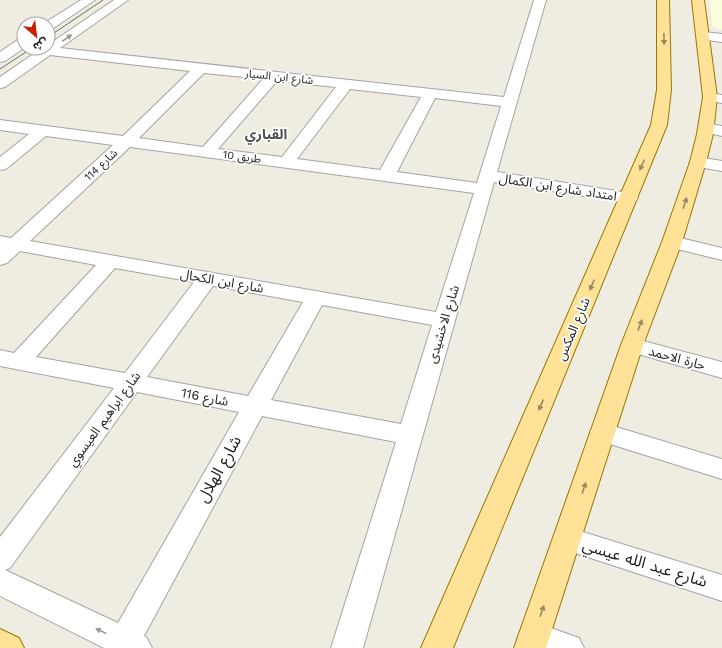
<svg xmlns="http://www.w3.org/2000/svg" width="722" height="648" font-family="'Work Sans','Noto Sans Arabic',sans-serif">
<rect width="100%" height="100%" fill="#efece2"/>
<polygon fill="#faffdb" points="710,0 722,0 722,30 712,26"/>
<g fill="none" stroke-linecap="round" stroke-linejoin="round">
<defs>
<g id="minor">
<polygon points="81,0 95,0 52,29 48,30 48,24 43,24"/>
<path d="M 114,0 L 128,0 L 60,48 L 504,97 L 534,0 L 546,0 L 497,172 L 629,193 L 635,194 L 638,198 L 635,202 L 629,203 L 494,182 L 363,648 L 331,648 L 396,442 L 262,416 L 144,636 L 147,638 L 152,648 L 104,648 L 0,596 L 0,537 L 114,388 L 0,366 L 0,350 L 14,353 L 96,265 L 20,251 L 7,263 L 0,265 L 0,236 L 11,238 L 113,145 L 46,136 L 6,169 L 0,170 L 0,157 L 29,134 L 0,130 L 0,120 L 123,136 L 190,71 L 50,55 L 5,87 L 0,88 L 0,77 L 42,48 L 48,48 L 48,45 ZM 204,73 L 263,79 L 203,147 L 139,138 ZM 277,81 L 336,87 L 282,157 L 218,149 ZM 350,89 L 421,97 L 380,170 L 297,159 ZM 435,98 L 501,106 L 477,183 L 397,172 ZM 130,147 L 474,193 L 436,312 L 30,241 ZM 115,268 L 194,282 L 125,373 L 36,357 ZM 213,286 L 303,302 L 248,396 L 147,377 ZM 322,305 L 432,325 L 401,424 L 271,400 ZM 137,392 L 239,412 L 118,623 L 5,570 L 10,568 Z"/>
<polygon points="704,32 722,34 722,42 699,39 698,36 699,33"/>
<polygon points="24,38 24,48 5,61 0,62 0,52 19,39"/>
<polygon points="710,93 722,95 722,103 705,100 703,97 705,94"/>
<polygon points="706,123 722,126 722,136 700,131 698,128 700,125"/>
<polygon points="698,157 722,161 722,171 692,166 690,162 692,158"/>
<polygon points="672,236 722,248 722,260 665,246 662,242 665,238"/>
<polygon points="632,338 722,362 722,378 624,350 621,345 624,340"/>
<polygon points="603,423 722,459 722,479 594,439 590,432 594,425"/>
<polygon points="567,527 722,575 722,601 557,547 553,539 557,531"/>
<polygon points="534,622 579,638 584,648 527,648 523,646 518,636 523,626"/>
</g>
<g id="major">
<polygon points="657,0 669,0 671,90 667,125 453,648 421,648 651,125 657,90"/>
<polygon points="692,0 704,0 717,97 713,134 706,162 682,242 643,345 546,648 514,648 621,345 662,242 690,162 697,134 703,97"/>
<polygon points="0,629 19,638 24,648 0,648"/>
</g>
</defs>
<use href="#minor" stroke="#a4a4a4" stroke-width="2"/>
<use href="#major" stroke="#967900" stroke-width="2"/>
<use href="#minor" fill="#fff" fill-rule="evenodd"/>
<use href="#major" fill="#ffe197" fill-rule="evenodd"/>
<g stroke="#6b6b6b" stroke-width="1">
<polyline points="48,37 103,0"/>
<polyline points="0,69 32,48"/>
</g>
</g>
<defs><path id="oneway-solid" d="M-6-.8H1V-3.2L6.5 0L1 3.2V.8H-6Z"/></defs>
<g fill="#999">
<use href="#oneway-solid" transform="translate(67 38) rotate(-35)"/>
<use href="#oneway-solid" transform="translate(101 631) rotate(-154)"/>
</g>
<g fill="#998960">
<use href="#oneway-solid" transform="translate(664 39) rotate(89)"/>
<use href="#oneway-solid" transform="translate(642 165) rotate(113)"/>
<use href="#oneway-solid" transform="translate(685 203) rotate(-72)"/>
<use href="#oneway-solid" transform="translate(592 285) rotate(113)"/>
<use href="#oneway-solid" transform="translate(640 325) rotate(-69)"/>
<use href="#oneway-solid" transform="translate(541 405) rotate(113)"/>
<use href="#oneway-solid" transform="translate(584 488) rotate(-72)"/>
<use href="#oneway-solid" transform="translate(542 611) rotate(-71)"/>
</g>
<g text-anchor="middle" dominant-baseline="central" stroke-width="3.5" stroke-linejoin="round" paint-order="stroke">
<g font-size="11" fill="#1d1d1d" stroke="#fff">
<text transform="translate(279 77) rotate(6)">شارع ابن السيار</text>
<text transform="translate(242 157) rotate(8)">طريق 10</text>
<text transform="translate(101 165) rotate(-43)">شارع 114</text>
</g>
<g font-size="13" fill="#1d1d1d" stroke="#fff">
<text transform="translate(558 187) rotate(9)">امتداد شارع ابن الكمال</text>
<text transform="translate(222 281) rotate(10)">شارع ابن الكحال</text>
<text transform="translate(443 324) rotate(-73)">شارع الاخشيدى</text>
<text transform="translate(573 329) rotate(-67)">شارع المكس</text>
<text transform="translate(677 358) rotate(15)">حارة الاحمد</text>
<text transform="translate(205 397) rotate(11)">شارع 116</text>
<text transform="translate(104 419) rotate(-54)">شارع ابراهيم العيسوي</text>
</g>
<g font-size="14" font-weight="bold" fill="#505050" stroke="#fff">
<text x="266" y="134">القباري</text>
</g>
<g font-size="16" fill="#1d1d1d" stroke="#fff">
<text transform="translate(219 469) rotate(-61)">شارع الهلال</text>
<text transform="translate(645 563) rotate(17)">شارع عبد الله عيسي</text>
</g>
</g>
<g transform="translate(36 36) rotate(152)"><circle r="19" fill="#ffffff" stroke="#a5a5a5"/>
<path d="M0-3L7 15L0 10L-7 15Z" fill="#ca1d00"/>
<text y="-6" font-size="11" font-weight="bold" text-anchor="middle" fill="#1d1d1d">ش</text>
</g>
</svg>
